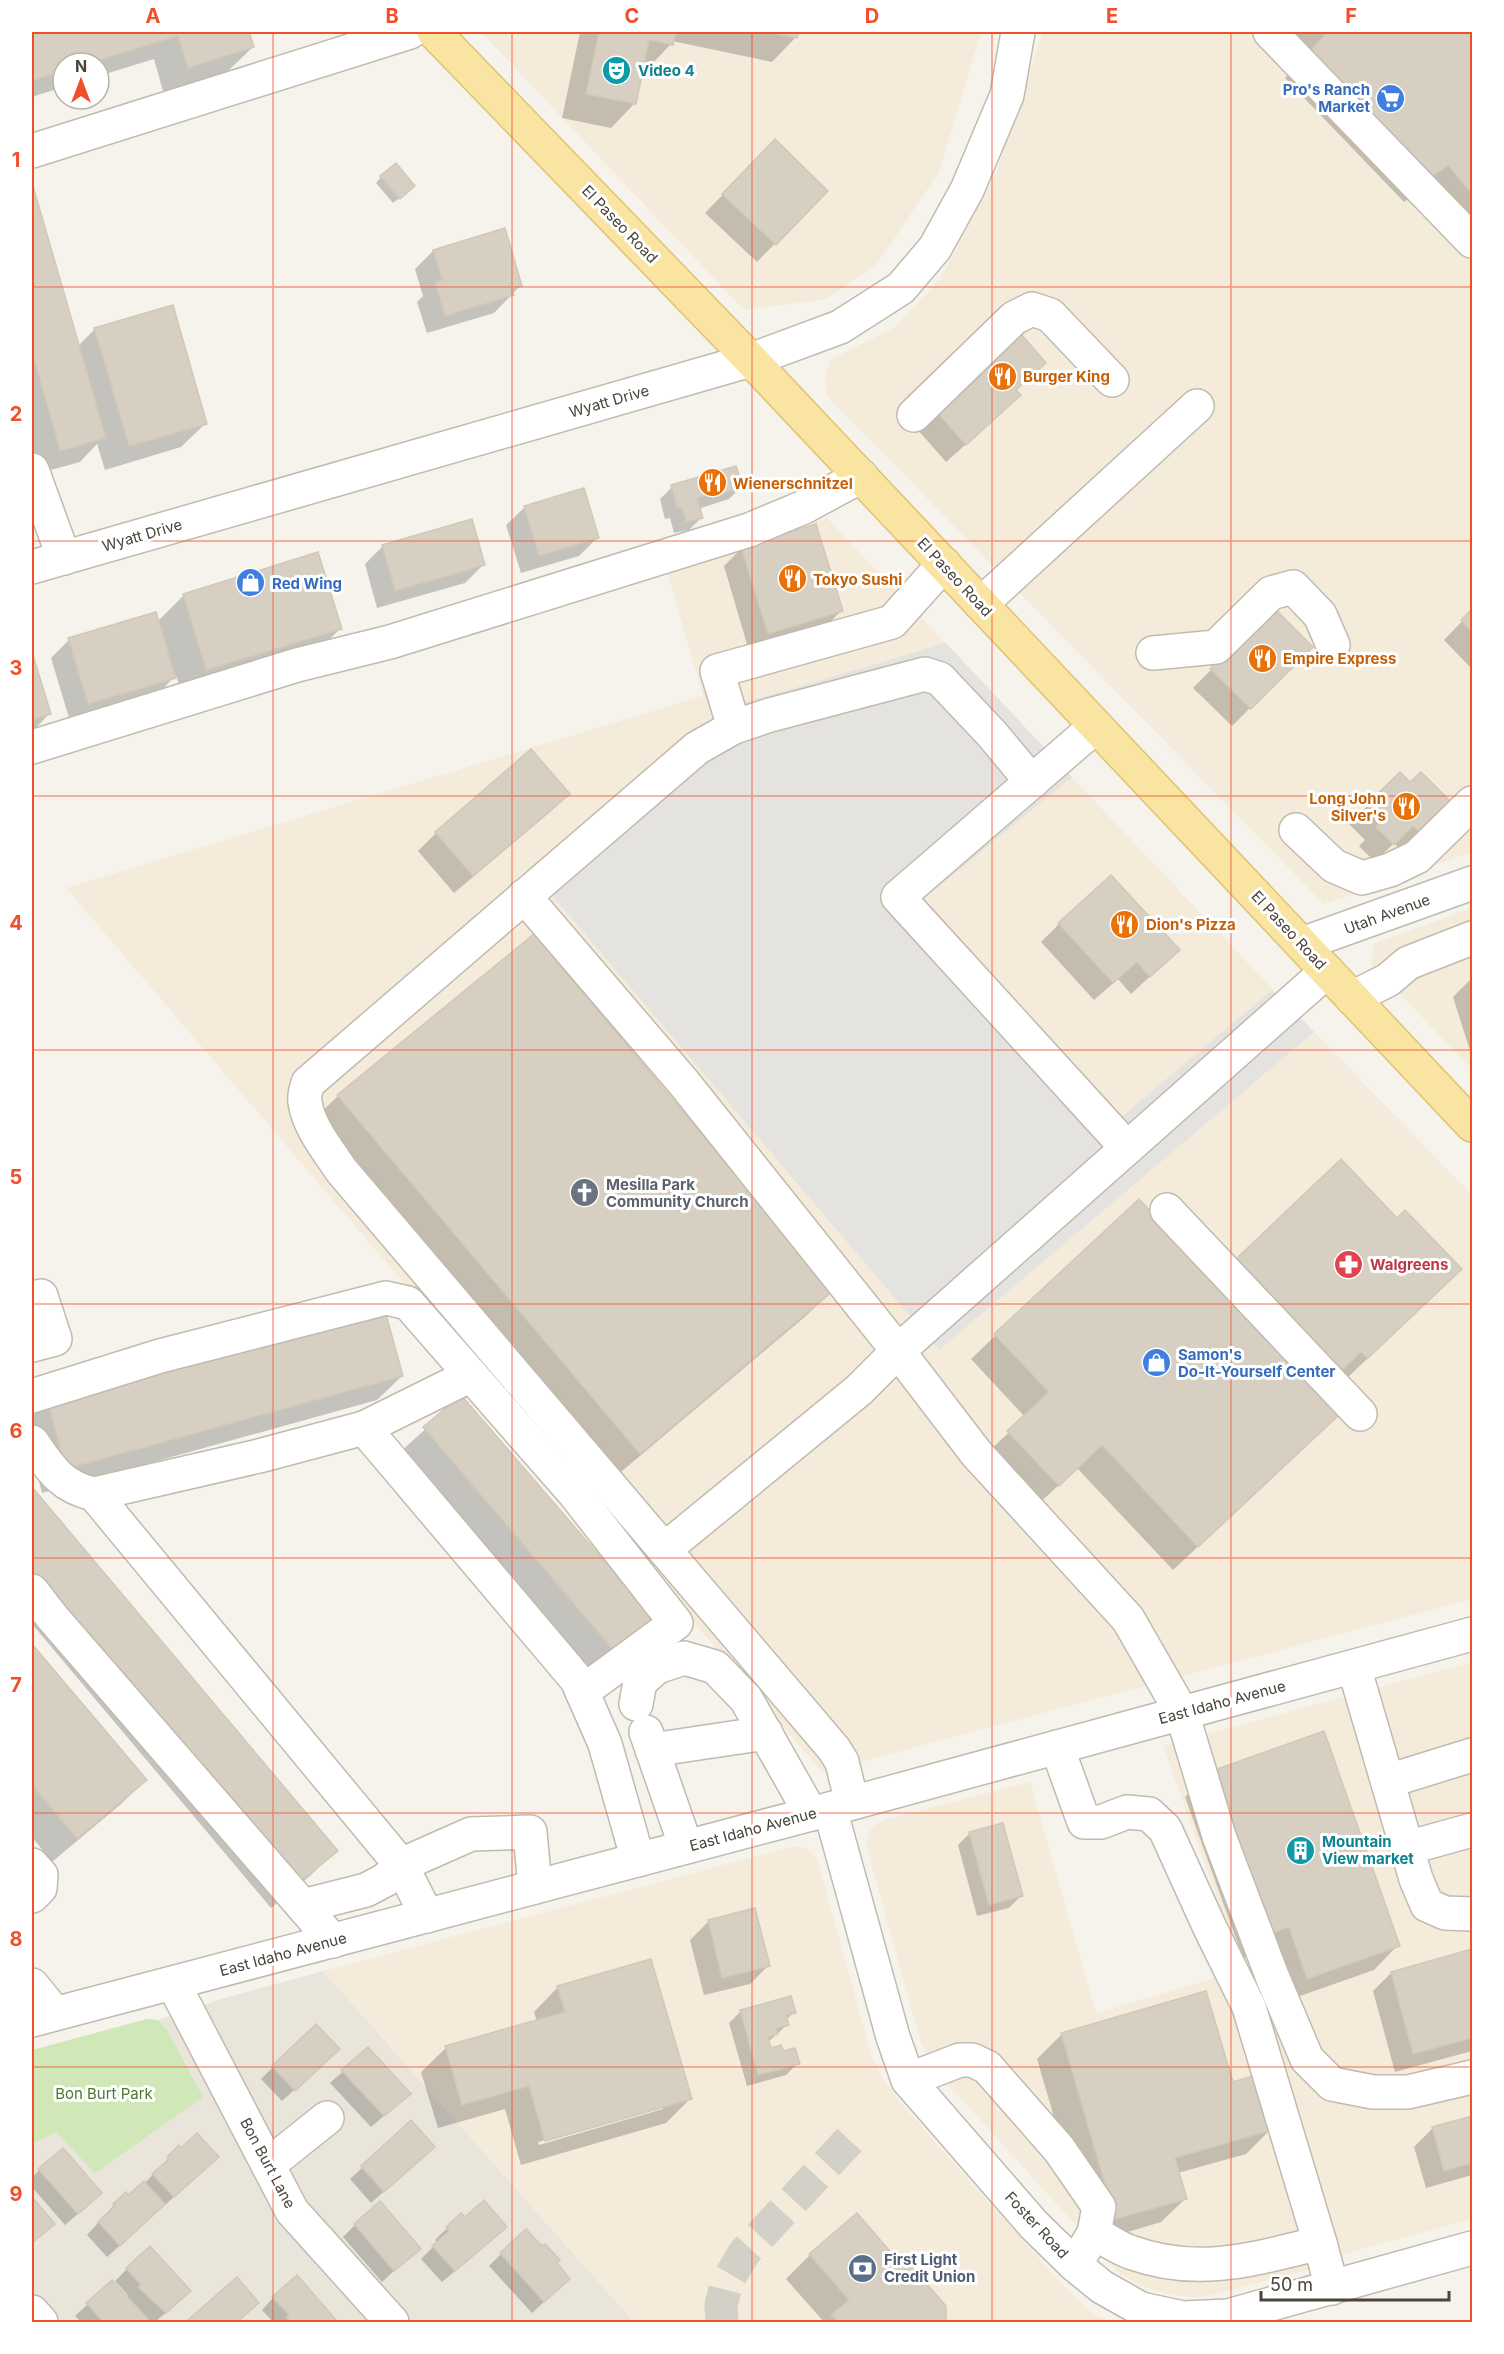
<svg xmlns="http://www.w3.org/2000/svg" width="1504" height="2354" font-family="Inter,sans-serif">
<rect width="100%" height="100%" fill="#f5f3ec"/>
<polygon fill="#e9e5db" points="323,1971 634,2322 32,2322 32,2144 56,2132 96,2173 167,2030 158,2020 225,1998"/>
<g fill="#f5ebda">
<polygon points="481,32 981,32 939,172 877,264 827,299 744,310"/>
<polygon points="1043,32 1472,32 1472,852 1324,904 827,396 825,378 830,360 894,328 940,279 996,173"/>
<polygon points="827,518 1258,974 1472,1195 1472,1599 822,1772 66,888 703,696 666,568"/>
<polygon points="1472,908 1472,1069 1372,965 1373,944"/>
<polygon points="1472,1662 1472,2219 1333,2257 1334,2263 1204,2297 1177,2296 1146,2288 1120,2274 946,2082 929,2058 920,2040 868,1852 867,1837 873,1826 884,1820 1030,1782 1096,2013 1243,1970 1163,1746"/>
<polygon points="795,1846 805,1848 817,1858 872,2058 884,2080 903,2106 1069,2292 1095,2315 1110,2322 634,2322 323,1971"/>
</g>
<polygon fill="#d0e7b8" points="147,2019 158,2020 167,2030 203,2097 95,2173 56,2132 32,2144 32,2050"/>
<polygon fill="#e5e3e0" points="946,643 1072,777 918,904 1114,1123 1272,990 1314,1032 939,1350 529,868 711,720 743,703"/>
<g fill="#0003" fill-rule="evenodd">
<polygon points="32,32 248,32 253,47 228,71 163,91 154,59 99,76 99,63 63,63 63,87 32,97"/>
<polygon points="580,32 797,32 796,37 772,62 672,41 671,44 647,69 642,68 635,103 611,128 562,118"/>
<polygon points="1275,32 1472,32 1472,247 1423,188 1404,202 1285,78 1303,60"/>
<polygon points="775,141 826,191 757,262 705,213"/>
<polygon points="381,177 407,192 393,203 376,183"/>
<polygon points="32,187 78,346 95,329 206,423 181,447 105,470 97,444 80,462 36,474 32,458"/>
<polygon points="433,251 521,285 494,313 427,333 417,302 423,296 415,269"/>
<polygon points="1020,336 1015,390 1001,413 946,462 918,430"/>
<polygon points="672,487 741,487 729,499 698,509 701,518 689,530 674,533 670,518 665,519 660,499"/>
<polygon points="525,507 598,537 579,556 521,573 506,525"/>
<polygon points="383,546 484,564 465,583 377,608 365,564"/>
<polygon points="742,548 841,611 823,629 749,651 724,566"/>
<polygon points="184,595 340,629 315,653 182,694 176,675 156,696 70,721 51,658 69,640 158,621"/>
<polygon points="1272,608 1311,647 1232,726 1193,688"/>
<polygon points="1472,611 1472,669 1444,640"/>
<polygon points="32,657 49,714 32,732"/>
<polygon points="1400,774 1410,785 1450,803 1402,851 1394,843 1375,862 1359,846 1365,840 1349,824"/>
<polygon points="568,794 550,812 454,893 418,851 436,833"/>
<polygon points="1059,924 1159,968 1131,994 1118,979 1094,1000 1041,942"/>
<polygon points="534,937 831,1291 807,1315 615,1477 313,1120 338,1096"/>
<polygon points="1472,978 1472,1057 1453,997"/>
<polygon points="1341,1161 1436,1293 1343,1382 1314,1438 1173,1570 1077,1468 1033,1509 984,1456 1025,1417 971,1359 996,1335 1215,1282"/>
<polygon points="402,1376 377,1400 42,1493 32,1454 32,1417 48,1401"/>
<polygon points="461,1397 652,1619 590,1675 399,1453"/>
<polygon points="32,1489 336,1850 311,1875 271,1908 32,1624"/>
<polygon points="32,1646 145,1780 121,1804 52,1862 32,1837"/>
<polygon points="1210,1773 1398,1945 1374,1970 1283,2002 1264,1951 1243,1958 1185,1797"/>
<polygon points="970,1833 1021,1896 1009,1908 977,1916 958,1845"/>
<polygon points="708,1922 768,1966 750,1984 704,1995 690,1940"/>
<polygon points="1472,1951 1472,2051 1395,2072 1373,1991 1391,1973"/>
<path d="M 558,1987 L 690,2099 L 666,2123 L 521,2165 L 505,2109 L 438,2128 L 421,2072 L 446,2048 L 537,2022 L 534,2012 ZM 663,2106 L 663,2109 L 539,2145 L 538,2142 Z"/>
<polygon points="741,2011 794,2012 786,2020 787,2025 768,2042 770,2050 783,2053 798,2063 786,2075 747,2086 729,2023"/>
<polygon points="1062,2034 1232,2084 1270,2130 1246,2154 1178,2173 1186,2198 1161,2222 1091,2243 1037,2059"/>
<polygon points="368,2049 397,2105 371,2127 330,2083"/>
<polygon points="326,2061 282,2101 261,2079 273,2067"/>
<polygon points="1472,2117 1472,2175 1426,2188 1414,2147 1433,2128"/>
<polygon points="411,2122 421,2159 371,2203 350,2179"/>
<polygon points="178,2148 205,2169 107,2257 87,2235 114,2205 144,2184"/>
<polygon points="39,2170 88,2205 65,2225 32,2187 32,2178"/>
<polygon points="32,2199 53,2223 32,2244"/>
<polygon points="461,2215 493,2239 442,2282 421,2259 437,2243 435,2240"/>
<polygon points="355,2225 418,2249 382,2282 343,2237"/>
<polygon points="501,2254 555,2263 556,2291 532,2313 489,2266"/>
<polygon points="810,2255 906,2272 945,2307 945,2322 824,2322 786,2279"/>
<polygon points="127,2269 177,2303 155,2322 152,2322 147,2318 142,2322 81,2322 75,2316 112,2282 125,2297 128,2295 115,2281"/>
<polygon points="237,2279 245,2315 236,2322 188,2322"/>
<polygon points="273,2298 335,2321 333,2322 273,2322 262,2310"/>
</g>
<g fill="#d7cfc2" stroke="#d1c8b6" stroke-width="1.5">
<polygon points="32,32 249,32 254,47 188,68 178,36 90,63 63,63 63,71 32,81"/>
<polygon points="599,32 676,32 673,45 649,40 636,104 586,94"/>
<polygon points="765,32 799,32 797,38"/>
<polygon points="1323,32 1472,32 1472,194 1448,165 1429,179 1308,53 1326,34"/>
<polygon points="775,139 828,191 776,245 722,194"/>
<polygon points="396,163 415,186 400,199 380,176"/>
<polygon points="32,186 33,186 106,438 60,451 32,351"/>
<polygon points="505,228 522,286 512,289 514,295 445,316 435,282 442,280 433,250"/>
<polygon points="173,305 207,424 129,446 94,328"/>
<polygon points="1020,333 1046,363 1016,390 1021,395 966,445 935,410"/>
<polygon points="736,466 743,487 712,497 710,494 697,498 703,518 686,522 682,507 677,508 671,485"/>
<polygon points="584,488 599,538 539,556 524,506"/>
<polygon points="472,519 485,565 395,591 382,545"/>
<polygon points="816,524 843,611 768,634 741,547"/>
<polygon points="318,552 342,629 206,670 183,594"/>
<polygon points="1272,606 1313,647 1251,709 1210,669"/>
<polygon points="1472,609 1472,632 1461,620"/>
<polygon points="156,612 176,678 88,704 68,638"/>
<polygon points="32,652 51,714 32,720"/>
<polygon points="531,749 570,794 473,876 435,832"/>
<polygon points="1400,772 1410,782 1421,772 1452,803 1421,834 1413,826 1394,845 1376,827 1382,821 1366,805"/>
<polygon points="1111,875 1180,950 1150,977 1137,962 1113,983 1058,923"/>
<polygon points="534,934 833,1291 640,1454 337,1095"/>
<polygon points="1341,1159 1397,1218 1405,1210 1462,1269 1368,1358 1361,1352 1342,1370 1236,1259"/>
<polygon points="1139,1199 1340,1414 1198,1547 1102,1445 1059,1486 1007,1431 1049,1392 994,1334"/>
<polygon points="384,1307 403,1376 66,1469 47,1400"/>
<polygon points="461,1395 654,1619 615,1652 423,1427"/>
<polygon points="32,1487 338,1851 296,1885 32,1571"/>
<polygon points="32,1644 147,1780 77,1839 32,1785"/>
<polygon points="1324,1731 1400,1946 1307,1979 1289,1927 1267,1935 1209,1772"/>
<polygon points="1003,1823 1023,1896 989,1905 969,1832"/>
<polygon points="755,1908 770,1966 722,1978 708,1920"/>
<polygon points="1472,1949 1472,2038 1413,2054 1391,1972"/>
<polygon points="651,1959 692,2099 545,2141 529,2086 462,2105 445,2046 565,2012 557,1986"/>
<polygon points="1206,1991 1233,2082 1256,2075 1272,2130 1175,2158 1187,2199 1115,2219 1061,2033"/>
<polygon points="791,1996 796,2013 786,2015 789,2025 776,2028 778,2034 768,2037 771,2048 781,2045 784,2051 795,2048 800,2064 758,2075 740,2010"/>
<polygon points="316,2024 340,2049 295,2091 272,2066"/>
<polygon points="368,2047 411,2094 384,2116 341,2070"/>
<polygon points="1472,2116 1472,2163 1444,2171 1432,2127"/>
<polygon points="411,2120 435,2147 384,2192 361,2166"/>
<polygon points="197,2133 219,2157 174,2197 152,2174 169,2159 167,2157 179,2145 181,2148"/>
<polygon points="63,2148 102,2193 78,2214 38,2169"/>
<polygon points="144,2181 165,2204 120,2246 98,2222 115,2206 113,2204 126,2192 128,2195"/>
<polygon points="32,2197 55,2224 32,2243"/>
<polygon points="484,2200 507,2227 455,2271 432,2246 449,2231 446,2227 461,2213 465,2217"/>
<polygon points="380,2201 421,2249 394,2271 354,2224"/>
<polygon points="857,2213 906,2270 911,2266 946,2306 946,2322 838,2322 831,2315 849,2300 809,2254"/>
<polygon points="526,2229 542,2246 545,2244 560,2260 557,2263 570,2279 544,2302 500,2253"/>
<polygon points="150,2246 191,2291 166,2313 138,2287 141,2285 126,2268"/>
<polygon points="297,2275 337,2321 335,2322 291,2322 286,2317 289,2315 272,2297"/>
<polygon points="237,2277 259,2303 237,2322 190,2322 188,2320"/>
<polygon points="112,2280 148,2319 144,2322 103,2322 86,2303"/>
</g>
<g fill="none" stroke-linecap="round" stroke-linejoin="round">
<polyline stroke="#d3d0c8" stroke-width="33" stroke-dasharray="33 16" stroke-linecap="butt" points="722,2322 721,2305 727,2282 744,2253 854,2135"/>
<defs>
<g id="minor">
<polyline points="1270,32 1472,241"/>
<polyline points="32,151 410,32"/>
<polyline points="914,415 1014,318 1032,309 1050,315 1112,380"/>
<polyline points="32,470 64,558"/>
<polyline points="32,567 751,360 840,327 901,288 935,248 967,190 1007,95 1018,32"/>
<polyline points="981,604 1197,406"/>
<polyline points="1153,653 1216,647 1271,593 1293,587 1320,615 1333,645"/>
<polyline points="1096,726 898,897 1127,1148"/>
<polyline points="734,727 717,671 892,622 944,564"/>
<polyline points="32,747 297,665 390,642 749,530 804,507 861,476"/>
<polyline points="1296,830 1334,866 1362,878 1390,870 1417,857 1472,803"/>
<polyline points="524,896 684,1083 898,1351 976,1453 1128,1619 1182,1713 1219,1836 1272,1976 1307,2059 1332,2084 1373,2092 1408,2092 1472,2077"/>
<polyline points="1302,944 1472,883"/>
<polyline points="1352,998 1388,980 1408,963 1472,938"/>
<polyline points="1167,1210 1360,1414"/>
<polyline points="32,1298 41,1296 55,1339 32,1345"/>
<polyline points="32,1396 160,1356 386,1298 408,1303 575,1494 676,1623 582,1692"/>
<polyline points="364,1428 471,1375"/>
<path d="M 32,1442 C 50,1468 61,1487 94,1494 L 259,1456 L 364,1428 L 577,1680 L 605,1744 L 638,1860"/>
<polyline points="94,1494 401,1865 427,1916"/>
<polyline points="665,1549 859,1390 898,1351 1327,971"/>
<polyline points="32,1591 52,1617 333,1941"/>
<polyline points="1354,1667 1416,1879 1427,1905 1445,1913 1472,1914"/>
<polyline points="636,1704 640,1682 657,1667 684,1658 715,1667 746,1699 811,1814"/>
<polyline points="646,1732 686,1847"/>
<polyline points="1057,1747 1084,1822 1101,1822 1127,1812 1149,1814 1165,1829 1210,1928 1249,2007 1320,2243 1332,2288"/>
<polyline points="652,1750 766,1733"/>
<polyline points="1388,1781 1472,1755"/>
<path d="M 852,1803 L 842,1762 L 834,1749 L 341,1170 C 328,1150 308,1126 305,1102 C 304,1096 306,1089 308,1083 L 697,748 L 734,727 L 770,715 L 925,674 L 940,679 L 991,733 L 1032,782"/>
<polyline points="830,1809 893,2037 908,2080 1034,2225 1075,2265 1102,2287 1141,2309 1183,2318 1228,2316 1472,2248"/>
<polyline points="1407,1848 1472,1830"/>
<polyline points="32,1865 41,1875 40,1888 32,1896"/>
<polyline points="303,1906 366,1890 385,1880 401,1865 471,1834 530,1832 535,1887"/>
<polyline points="173,1983 292,2211 392,2322"/>
<polyline points="32,1985 54,2012"/>
<polyline points="32,2020 830,1809 1472,1634"/>
<polyline points="908,2080 960,2060 972,2060 987,2067 1059,2149 1099,2207 1094,2233 1075,2265"/>
<polyline points="268,2165 327,2118"/>
<path d="M 1094,2233 C 1106,2239 1118,2248 1130,2252 C 1198,2277 1254,2259 1320,2243"/>
<polyline points="32,2312 41,2322"/>
</g>
<polyline id="major" points="434,32 751,360 1472,1125"/>
</defs>
<use href="#minor" stroke="#c1bbaf" stroke-width="36"/>
<use href="#major" stroke="#dfc371" stroke-width="36"/>
<use href="#minor" stroke="#fff" stroke-width="33"/>
<use href="#major" stroke="#fae4a1" stroke-width="33"/>
</g>
<path fill="none" stroke="#f04f29" stroke-width="1.5" stroke-opacity="0.55" d="M 273,32 L 273,2322M 512,32 L 512,2322M 752,32 L 752,2322M 992,32 L 992,2322M 1231,32 L 1231,2322M 32,287 L 1472,287M 32,541 L 1472,541M 32,796 L 1472,796M 32,1050 L 1472,1050M 32,1304 L 1472,1304M 32,1558 L 1472,1558M 32,1813 L 1472,1813M 32,2067 L 1472,2067"/>
<defs>
<symbol id="theatre-disc" viewBox="-11 -11 22 22"><circle r="9.5" fill="#0f9aa8" stroke="#fff"/><path d="M-5-5.5Q0-4 5-5.5V0Q5 5 0 6Q-5 5-5 0ZM-3.3-2.5H-1v1.5H-3.3ZM1-2.5H3.3v1.5H1ZM-2.8 1Q0 5.5 2.8 1Z" fill="#fff"/></symbol>
<symbol id="supermarket-disc" viewBox="-11 -11 22 22"><circle r="9.5" fill="#3f7fe0" stroke="#fff"/><path d="M-6-5.5h2.5l.6 2H6L4.5 2H-2.5L-4.4-4H-6ZM-1.5 3.2a1.3 1.3 0 1 0 .1 0ZM3 3.2a1.3 1.3 0 1 0 .1 0Z" fill="#fff"/></symbol>
<symbol id="restaurant-disc" viewBox="-11 -11 22 22"><circle r="9.5" fill="#e8710a" stroke="#fff"/><path d="M-5-6h1v4h1v-4h1v4h1v-4h1v5L-1.5 .5V6h-2V.5L-5-1ZM5-6V6H3V1.5H1.5Q1.5-4 5-6Z" fill="#fff"/></symbol>
<symbol id="shop-disc" viewBox="-11 -11 22 22"><circle r="9.5" fill="#3f7fe0" stroke="#fff"/><path d="M-5-2.5h2.3a2.7 3.5 0 0 1 5.4 0H5L5.5 6h-11ZM-1.5-2.5h3a1.5 2.3 0 0 0-3 0Z" fill="#fff"/></symbol>
<symbol id="church-disc" viewBox="-11 -11 22 22"><circle r="9.5" fill="#6b7280" stroke="#fff"/><path d="M-1.2-6h2.4v3.5h3.3v2.4h-3.3V6h-2.4V-.1h-3.3v-2.4h3.3Z" fill="#fff"/></symbol>
<symbol id="pharmacy-disc" viewBox="-11 -11 22 22"><circle r="9.5" fill="#e0444e" stroke="#fff"/><path d="M-2-6h4v4h4v4h-4v4h-4v-4h-4v-4h4Z" fill="#fff"/></symbol>
<symbol id="building-disc" viewBox="-11 -11 22 22"><circle r="9.5" fill="#0f9aa8" stroke="#fff"/><path d="M-4-6H4V6H1V3H-1V6H-4ZM-2.5-4.3h1.7v1.8h-1.7ZM.8-4.3h1.7v1.8H.8ZM-2.5-1h1.7V.8h-1.7ZM.8-1h1.7V.8H.8Z" fill="#fff"/></symbol>
<symbol id="bank-disc" viewBox="-11 -11 22 22"><circle r="9.5" fill="#5c6f8a" stroke="#fff"/><path d="M-6-4H6V4H-6ZM0-2.3a2.3 2.3 0 1 0 0 4.6a2.3 2.3 0 1 0 0-4.6Z" fill="#fff"/></symbol>
</defs>
<g fill-rule="evenodd">
<use href="#theatre-disc" x="600" y="54" width="33" height="33"/>
<use href="#supermarket-disc" x="1374" y="82" width="33" height="33"/>
<use href="#restaurant-disc" x="986" y="360" width="33" height="33"/>
<use href="#restaurant-disc" x="696" y="466" width="33" height="33"/>
<use href="#restaurant-disc" x="776" y="562" width="33" height="33"/>
<use href="#shop-disc" x="234" y="566" width="33" height="33"/>
<use href="#restaurant-disc" x="1246" y="642" width="33" height="33"/>
<use href="#restaurant-disc" x="1390" y="790" width="33" height="33"/>
<use href="#restaurant-disc" x="1108" y="908" width="33" height="33"/>
<use href="#church-disc" x="568" y="1176" width="33" height="33"/>
<use href="#pharmacy-disc" x="1332" y="1248" width="33" height="33"/>
<use href="#shop-disc" x="1140" y="1346" width="33" height="33"/>
<use href="#building-disc" x="1284" y="1834" width="33" height="33"/>
<use href="#bank-disc" x="846" y="2252" width="33" height="33"/>
</g>
<g text-anchor="middle" dominant-baseline="central" stroke-width="6" stroke-linejoin="round" paint-order="stroke">
<g font-size="15" font-weight="bold" fill="#0d838f" stroke="#fff" text-anchor="start">
<text x="638" y="70">Video 4</text>
<text x="1322" y="1841">Mountain<tspan x="1322" dy="17">View market</tspan></text>
</g>
<g font-size="15" font-weight="bold" fill="#366cbe" stroke="#fff" text-anchor="start">
<text x="1370" y="89" text-anchor="end">Pro's Ranch<tspan x="1370" dy="17">Market</tspan></text>
<text x="272" y="583">Red Wing</text>
<text x="1178" y="1354">Samon's<tspan x="1178" dy="17">Do-It-Yourself Center</tspan></text>
</g>
<g font-size="15" fill="#4a443a" stroke="#fff">
<text transform="translate(620 224) rotate(46)">El Paseo Road</text>
<text transform="translate(609 401) rotate(-16)">Wyatt Drive</text>
<text transform="translate(142 535) rotate(-16)">Wyatt Drive</text>
<text transform="translate(955 577) rotate(47)">El Paseo Road</text>
<text transform="translate(1387 914) rotate(-20)">Utah Avenue</text>
<text transform="translate(1289 930) rotate(47)">El Paseo Road</text>
<text transform="translate(1222 1702) rotate(-15)">East Idaho Avenue</text>
<text transform="translate(753 1829) rotate(-15)">East Idaho Avenue</text>
<text transform="translate(283 1954) rotate(-15)">East Idaho Avenue</text>
<text transform="translate(268 2163) rotate(62)">Bon Burt Lane</text>
<text transform="translate(1037 2225) rotate(47)">Foster Road</text>
</g>
<g font-size="15" font-weight="bold" fill="#c56008" stroke="#fff" text-anchor="start">
<text x="1023" y="376">Burger King</text>
<text x="733" y="483">Wienerschnitzel</text>
<text x="813" y="579">Tokyo Sushi</text>
<text x="1283" y="658">Empire Express</text>
<text x="1386" y="798" text-anchor="end">Long John<tspan x="1386" dy="17">Silver's</tspan></text>
<text x="1146" y="924">Dion's Pizza</text>
</g>
<g font-size="15" font-weight="bold" fill="#5b616d" stroke="#fff" text-anchor="start">
<text x="606" y="1184">Mesilla Park<tspan x="606" dy="17">Community Church</tspan></text>
</g>
<g font-size="15" font-weight="bold" fill="#be3a42" stroke="#fff" text-anchor="start">
<text x="1370" y="1264">Walgreens</text>
</g>
<g font-size="15" fill="#487a2e" stroke="#fff">
<text x="104" y="2093">Bon Burt Park</text>
</g>
<g font-size="15" font-weight="bold" fill="#4e5e75" stroke="#fff" text-anchor="start">
<text x="884" y="2259">First Light<tspan x="884" dy="17">Credit Union</tspan></text>
</g>
</g>
<rect width="1504" height="2354" fill="none" stroke="#ffffff" stroke-width="66"/>
<g transform="translate(81 81)"><circle r="28" fill="#ffffff" stroke="#b7b4b0" stroke-width="1.5"/>
<path d="M0-4.5L10 22L0 15L-10 22Z" fill="#f04f29"/>
<text y="-9" font-size="16" font-weight="bold" text-anchor="middle" fill="#4a443a">N</text>
</g>
<path d="M1261 2291v9h188v-9" fill="none" stroke="#4a443a" stroke-width="3"/>
<text x="1270" y="2291" font-size="18" fill="#4a443a" stroke="#ffffff" stroke-width="4.5" paint-order="stroke">50 m</text>
<rect x="33" y="33" width="1438" height="2288" fill="none" stroke="#f04f29" stroke-width="2"/>
<g font-size="20" text-anchor="middle" font-weight="bold" fill="#f04f29">
<text x="153" y="23">A</text>
<text x="392" y="23">B</text>
<text x="632" y="23">C</text>
<text x="872" y="23">D</text>
<text x="1112" y="23">E</text>
<text x="1351" y="23">F</text>
<text x="16" y="167">1</text>
<text x="16" y="421">2</text>
<text x="16" y="675">3</text>
<text x="16" y="930">4</text>
<text x="16" y="1184">5</text>
<text x="16" y="1438">6</text>
<text x="16" y="1692">7</text>
<text x="16" y="1946">8</text>
<text x="16" y="2201">9</text>
</g>
</svg>
